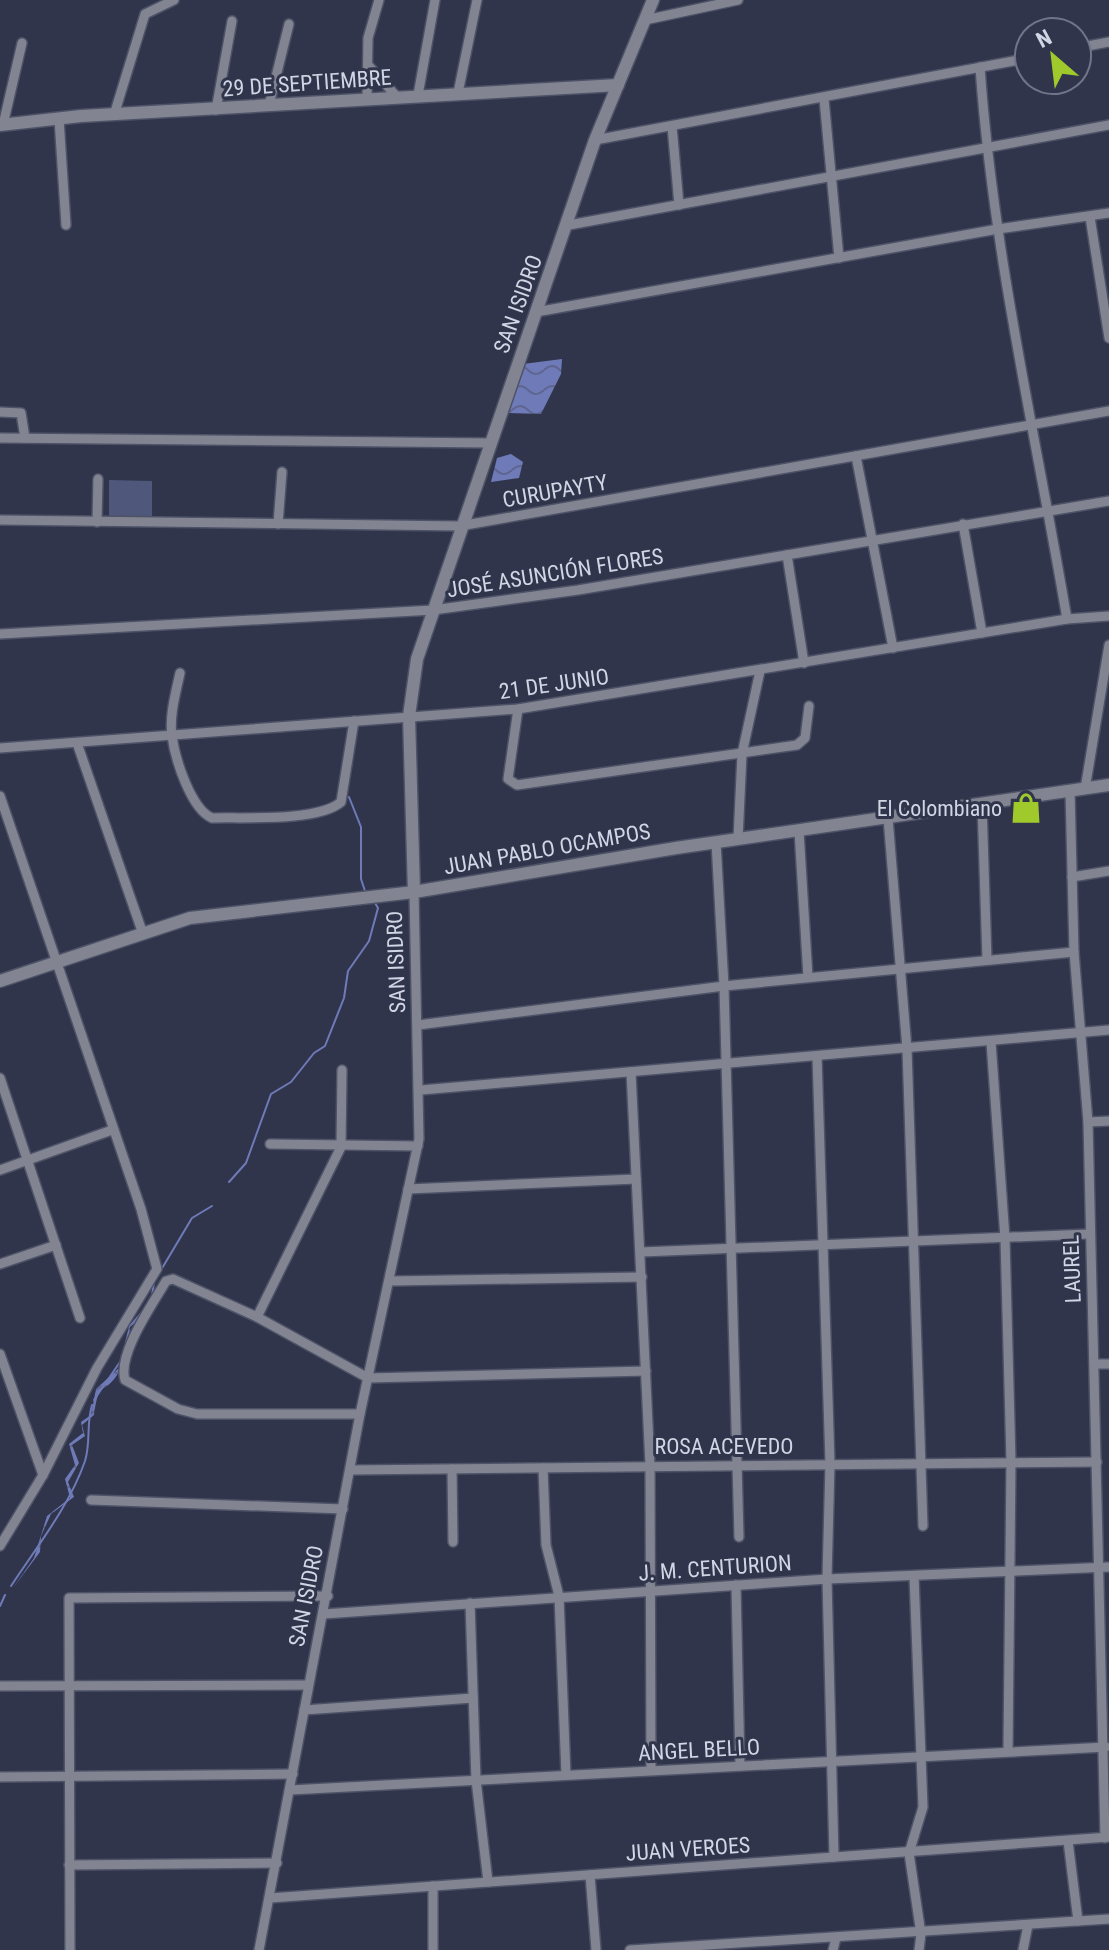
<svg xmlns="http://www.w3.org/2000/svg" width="1109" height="1950" font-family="'Roboto Condensed',sans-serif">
<defs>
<pattern id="water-waves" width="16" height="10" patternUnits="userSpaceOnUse" patternTransform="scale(2)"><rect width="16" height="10" fill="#6e7bb8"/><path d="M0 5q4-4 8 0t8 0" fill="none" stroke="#5e668f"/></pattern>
</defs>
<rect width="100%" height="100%" fill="#30354c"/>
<polygon fill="#4f577a" points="109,480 152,481 152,517 109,516"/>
<g fill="url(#water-waves)">
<polygon points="562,359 561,374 541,414 508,413 523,364"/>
<polygon points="511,454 523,462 519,478 491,482 497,458"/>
<path d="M 158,1278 C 154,1298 148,1312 130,1327 C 129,1341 127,1359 119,1372 C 103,1398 100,1376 94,1415 L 82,1425 L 85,1436 L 72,1445 L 79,1463 L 68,1482 L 74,1497 L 51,1514 L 41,1536 L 40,1552 L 13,1588 L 34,1558 L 47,1516 L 70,1498 L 65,1479 L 75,1465 L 69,1444 L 83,1433 L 81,1422 L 91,1415 L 96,1389 L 119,1368 L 129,1326 L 154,1296 Z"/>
</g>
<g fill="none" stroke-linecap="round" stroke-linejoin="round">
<g stroke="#6e7bb8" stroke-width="2">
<polyline points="349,797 361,827 361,879 365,891"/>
<polyline points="229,1182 246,1163 271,1094 291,1082 314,1053 325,1046 344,998 348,971 369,941 378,908 375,903"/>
<polyline points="161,1270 192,1218 212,1206"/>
<polyline points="152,1296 154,1282"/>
<polyline points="94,1400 122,1359"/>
<path d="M 11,1586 C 36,1548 70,1505 85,1461 C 91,1442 86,1424 92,1405"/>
<polyline points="0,1606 5,1595"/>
</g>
<defs>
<g id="minor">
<polyline points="645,20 738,0"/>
<polyline points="1077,48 1109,42"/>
<polyline points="368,65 398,98"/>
<path d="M 980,67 C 993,253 1036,436 1067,619"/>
<polyline points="458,93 477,0"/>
<polyline points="418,95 435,0"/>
<polyline points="367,99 368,38 379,0"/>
<polyline points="824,99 839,258"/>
<polyline points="269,105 289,24"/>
<polyline points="216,110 232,21"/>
<polyline points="114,115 145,14 174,0"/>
<polyline points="59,119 66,225"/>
<polyline points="3,125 22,43"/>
<polyline points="672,126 679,205"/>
<polyline points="595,140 1029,58"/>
<polyline points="1090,217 1109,338"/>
<polyline points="569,225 1109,125"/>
<polyline points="536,312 998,229 1109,213"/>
<polyline points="0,412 21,413 25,438"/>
<polyline points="0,438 490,443"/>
<polyline points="856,456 893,648"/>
<polyline points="0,520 460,526 1109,411"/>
<polyline points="97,522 98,479"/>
<polyline points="278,524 282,472"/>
<polyline points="963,524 982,633"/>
<polyline points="787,555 804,663"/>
<polyline points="0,634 433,610 578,590 1109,501"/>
<path d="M 180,673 C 176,692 169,716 172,736 C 175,759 191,809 212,818 C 243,817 318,822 341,802 L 354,721"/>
<polyline points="518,709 508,779 517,785 797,745 805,738 809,706"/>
<polyline points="77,743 143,934"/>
<polyline points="0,748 518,709 1067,619 1109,616"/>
<polyline points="1085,789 1109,645"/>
<polyline points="1070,791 1074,952 1088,1122 1105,1838"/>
<polyline points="0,796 141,1209 157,1269 97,1368 43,1475 0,1546"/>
<polyline points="982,804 987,960"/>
<polyline points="888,818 907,1049 923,1526"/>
<polyline points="799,831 808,977"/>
<polyline points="738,839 742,754 760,671"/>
<polyline points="1072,877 1109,871"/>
<polyline points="418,1025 724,986 716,842"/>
<polyline points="991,1042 1005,1238 1011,1461 1008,1751"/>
<polyline points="817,1056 830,1463 827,1579 834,1857"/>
<polyline points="631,1072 650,1465 651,1770"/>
<polyline points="0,1078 80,1318"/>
<polyline points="421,1090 1109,1030"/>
<polyline points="1088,1122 1109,1121"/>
<polyline points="270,1144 418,1146"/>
<polyline points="0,1170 112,1130"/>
<polyline points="408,1189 636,1179"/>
<polyline points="641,1252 1089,1234"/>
<polyline points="0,1264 56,1245"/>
<polyline points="391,1281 642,1277"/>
<polyline points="257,1317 341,1147 342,1070"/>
<polyline points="0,1354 43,1475"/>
<polyline points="1095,1364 1109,1364"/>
<path d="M 360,1414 L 197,1414 L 178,1409 L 125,1380 C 117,1354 153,1304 166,1281 L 173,1279 L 257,1317 L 368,1378 L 646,1371"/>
<polyline points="543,1468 546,1545 559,1596 566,1775"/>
<polyline points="452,1469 453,1542"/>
<polyline points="350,1470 1097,1462"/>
<polyline points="91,1500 343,1509"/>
<polyline points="739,1537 724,986 1074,952"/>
<polyline points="914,1576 923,1807 909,1853 921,1934 919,1950"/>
<polyline points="736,1585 740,1766"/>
<polyline points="470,1603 476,1780 488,1882"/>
<polyline points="324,1614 827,1579 1109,1567"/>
<polyline points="0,1686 308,1685"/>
<polyline points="304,1710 473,1698"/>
<polyline points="0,1777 293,1774"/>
<polyline points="290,1790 1106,1747"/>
<polyline points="1068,1841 1078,1921"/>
<polyline points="69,1865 277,1863"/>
<polyline points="590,1875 596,1950"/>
<polyline points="433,1886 433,1950"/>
<polyline points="270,1898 1109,1837"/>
<polyline points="70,1950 69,1598 328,1596"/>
<polyline points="259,1950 360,1414 419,1139 414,892"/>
<polyline points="630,1950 1109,1919"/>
<polyline points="833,1950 836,1938"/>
<polyline points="1023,1950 1028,1925"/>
</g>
<g id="tertiary">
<polyline points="0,125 81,116 618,85"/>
<polyline points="414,892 409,716 417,659 595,140 653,0"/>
<polyline points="0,981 190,918 414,892 676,848 1109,785"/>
</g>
</defs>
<use href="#minor" stroke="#4d5267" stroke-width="12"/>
<use href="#tertiary" stroke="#4d5267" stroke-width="15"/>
<use href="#minor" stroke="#828591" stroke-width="9"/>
<use href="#tertiary" stroke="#828591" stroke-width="12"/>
</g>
<defs>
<symbol id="shop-bare" viewBox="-9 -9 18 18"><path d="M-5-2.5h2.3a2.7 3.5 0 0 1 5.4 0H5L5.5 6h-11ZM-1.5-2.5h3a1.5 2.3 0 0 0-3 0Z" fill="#a0ca2c" stroke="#30354c" stroke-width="2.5" paint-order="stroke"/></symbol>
</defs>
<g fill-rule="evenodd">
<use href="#shop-bare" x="1004" y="786" width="44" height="44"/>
</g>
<g text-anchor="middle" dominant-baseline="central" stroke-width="6" stroke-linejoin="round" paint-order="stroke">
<g font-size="22" fill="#d1d5e4" stroke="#30354c">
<text transform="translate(307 83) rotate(-4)">29 DE SEPTIEMBRE</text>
<text transform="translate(518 304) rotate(-70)">SAN ISIDRO</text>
<text transform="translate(555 491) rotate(-10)">CURUPAYTY</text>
<text transform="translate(555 573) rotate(-9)">JOSÉ ASUNCIÓN FLORES</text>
<text transform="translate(554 684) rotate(-8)">21 DE JUNIO</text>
<text transform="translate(547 849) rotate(-10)">JUAN PABLO OCAMPOS</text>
<text transform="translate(396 962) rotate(-92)">SAN ISIDRO</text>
<text transform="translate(1072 1269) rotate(-92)">LAUREL</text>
<text x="724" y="1446">ROSA ACEVEDO</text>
<text transform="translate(715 1568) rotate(-4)">J. M. CENTURION</text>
<text transform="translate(306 1596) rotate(-79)">SAN ISIDRO</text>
<text transform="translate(699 1750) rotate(-3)">ANGEL BELLO</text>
<text transform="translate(688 1849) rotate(-4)">JUAN VEROES</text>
</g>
<g font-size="22" fill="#d1d5e4" stroke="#30354c" text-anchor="end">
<text x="1002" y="808">El Colombiano</text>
</g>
</g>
<g transform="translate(1053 56) rotate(332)"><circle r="38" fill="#30354c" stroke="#707589" stroke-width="2"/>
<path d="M0-6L14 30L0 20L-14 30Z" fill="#a0ca2c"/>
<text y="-12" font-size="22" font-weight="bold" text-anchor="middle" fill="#d1d5e4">N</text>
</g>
</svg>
